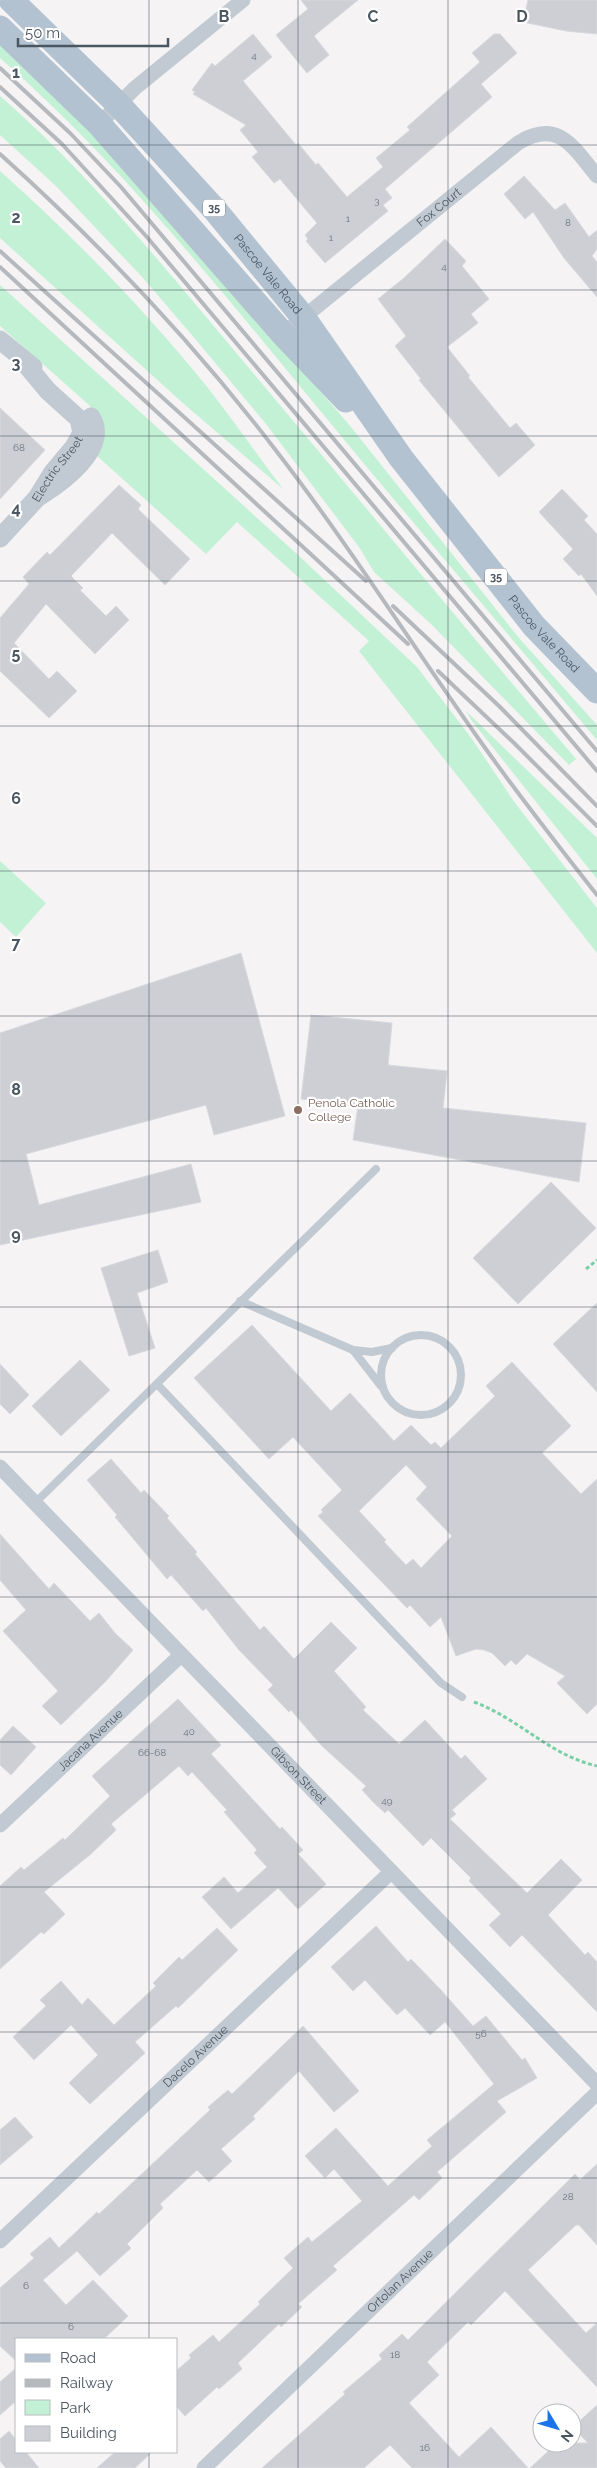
<svg xmlns="http://www.w3.org/2000/svg" width="597" height="2468" font-family="Raleway,sans-serif">
<rect width="100%" height="100%" fill="#f5f3f3"/>
<g fill="#c3f1d5">
<path d="M 0,43 L 146,188 L 351,427 L 519,638 L 597,725 L 597,740 C 504,629 410,520 318,408 C 218,287 119,162 0,58 Z"/>
<path d="M 0,96 C 94,178 173,278 253,373 C 361,501 467,631 576,759 L 569,765 L 431,624 L 374,572 L 359,547 L 266,424 L 197,341 L 144,279 L 56,186 L 0,135 Z"/>
<path d="M 0,171 C 75,238 145,310 208,388 C 234,421 258,456 283,489 L 184,404 L 0,238 Z"/>
<polygon points="0,285 298,555 417,667 472,739 515,803 597,908 597,953 359,651 369,641 237,522 206,554 96,455 96,415 89,405 0,326"/>
<polygon points="466,711 597,838 597,879 472,721"/>
<polygon points="0,861 46,903 16,937 0,922"/>
</g>
<g fill="#cdcfd5" stroke="#d7d9de" fill-rule="evenodd">
<polygon points="301,0 358,0 314,36 329,55 307,73 276,35 308,9"/>
<polygon points="528,0 597,0 597,34 566,31 523,22"/>
<polygon points="253,34 272,57 243,81 296,145 298,143 316,165 318,163 347,197 383,167 376,158 410,130 407,127 480,62 472,53 494,34 500,34 517,53 481,84 492,97 385,189 392,198 383,205 388,211 325,263 306,241 308,239 305,235 317,223 280,179 274,183 252,157 258,152 240,130 246,125 193,94 195,92 192,90 212,63 215,66"/>
<polygon points="524,176 555,210 565,203 589,237 597,230 597,249 592,256 597,262 597,297 564,258 533,212 525,219 504,194"/>
<polygon points="445,239 466,261 462,266 489,299 471,314 478,323 447,347 470,376 468,377 510,428 516,423 535,445 499,477 419,380 421,379 395,346 406,336 378,299 404,278"/>
<polygon points="0,408 45,450 0,499"/>
<polygon points="119,485 141,505 138,509 190,559 165,585 112,533 71,576 83,588 80,590 106,616 116,606 129,620 95,654 46,604 14,643 49,679 57,671 77,691 49,718 0,671 0,618 29,584 23,577 47,552 50,555"/>
<polygon points="562,489 588,516 584,520 597,534 597,596 581,574 579,576 563,559 573,549 539,512"/>
<polygon points="241,953 285,1116 214,1135 206,1105 26,1154 39,1205 191,1164 201,1202 0,1245 0,1033"/>
<polygon points="311,1015 392,1023 388,1065 447,1071 443,1108 586,1123 579,1182 353,1140 358,1106 301,1099"/>
<polygon points="551,1182 596,1228 518,1304 473,1258"/>
<polygon points="158,1250 168,1282 137,1293 155,1348 129,1356 101,1268"/>
<polygon points="597,1303 597,1392 553,1344"/>
<path d="M 252,1325 L 331,1411 L 350,1393 L 394,1441 L 411,1425 L 431,1445 L 435,1442 L 441,1448 L 495,1396 L 486,1386 L 512,1362 L 571,1426 L 542,1453 L 581,1494 L 597,1479 L 597,1704 L 587,1714 L 557,1683 L 565,1676 L 527,1654 L 516,1665 L 511,1660 L 505,1666 L 492,1653 L 484,1650 L 476,1649 L 456,1656 L 441,1617 L 430,1627 L 410,1605 L 407,1608 L 318,1516 L 323,1512 L 321,1510 L 342,1490 L 293,1437 L 269,1459 L 194,1378 ZM 406,1465 L 427,1487 L 416,1499 L 452,1536 L 421,1568 L 413,1559 L 406,1565 L 384,1542 L 386,1540 L 359,1511 Z"/>
<polygon points="80,1360 110,1390 61,1436 32,1406"/>
<polygon points="0,1364 29,1395 10,1414 0,1404"/>
<polygon points="111,1459 141,1493 144,1490 169,1516 167,1518 197,1552 195,1554 260,1630 264,1626 294,1659 331,1622 357,1648 334,1671 366,1707 363,1710 399,1744 425,1720 461,1759 465,1755 487,1779 452,1810 456,1814 450,1819 527,1893 561,1859 582,1880 548,1915 585,1955 588,1952 597,1962 597,2012 522,1935 510,1947 489,1925 501,1914 469,1881 471,1878 431,1838 423,1846 388,1810 385,1813 374,1803 362,1790 366,1786 322,1746 291,1710 289,1712 268,1690 273,1685 239,1650 206,1608 203,1611 171,1575 167,1579 115,1517 117,1515 87,1480"/>
<polygon points="0,1534 49,1589 54,1583 90,1621 99,1613 115,1633 133,1650 106,1681 61,1725 42,1706 58,1691 3,1631 26,1610 0,1580"/>
<polygon points="178,1699 221,1745 211,1754 280,1829 282,1827 303,1850 298,1854 326,1884 298,1909 278,1888 231,1929 202,1897 224,1877 238,1893 267,1867 254,1853 257,1850 224,1812 227,1810 192,1772 188,1776 179,1766 111,1824 116,1830 91,1854 44,1892 65,1914 44,1934 41,1932 0,1969 0,1886 21,1867 24,1870 63,1838 65,1840 110,1796 92,1776"/>
<polygon points="13,1726 36,1747 11,1775 0,1765 0,1740"/>
<polygon points="376,1926 408,1962 411,1959 440,1989 473,2026 486,2016 522,2060 525,2058 537,2078 497,2101 506,2112 437,2172 442,2178 419,2200 414,2195 333,2266 337,2270 298,2304 302,2307 281,2327 279,2324 238,2363 242,2369 219,2389 217,2387 185,2416 176,2406 176,2371 191,2358 189,2355 213,2335 219,2342 260,2304 258,2302 293,2268 284,2258 308,2237 312,2242 362,2201 334,2169 325,2178 305,2156 336,2128 388,2186 432,2146 427,2140 494,2084 445,2022 430,2035 405,2008 397,2015 365,1980 353,1991 331,1967"/>
<polygon points="217,1928 238,1950 178,2008 176,2006 135,2042 145,2053 90,2104 69,2083 98,2055 71,2025 34,2060 13,2037 46,2006 40,2000 61,1981 82,2005 88,1998 114,2025 156,1986 153,1983 179,1957 182,1960"/>
<polygon points="303,2026 359,2091 334,2112 299,2071 253,2116 255,2119 221,2149 232,2161 209,2182 197,2170 160,2204 163,2208 127,2244 131,2248 100,2276 77,2251 43,2280 66,2305 93,2280 128,2316 104,2339 16,2339 16,2361 0,2346 0,2288 34,2258 30,2254 50,2237 59,2248 97,2212 99,2214 210,2110 208,2107 228,2090 232,2094"/>
<polygon points="15,2117 33,2137 0,2165 0,2130"/>
<polygon points="597,2164 597,2245 579,2225 576,2225 528,2270 586,2333 597,2323 597,2387 505,2291 471,2325 468,2322 427,2362 439,2375 409,2403 459,2457 491,2427 528,2468 412,2468 390,2445 364,2468 262,2468 345,2394 343,2392 382,2359 379,2355 402,2334 408,2340 575,2174 580,2180"/>
<polygon points="16,2368 16,2401 0,2415 0,2382"/>
<polygon points="597,2405 597,2468 530,2468 557,2443 588,2443 573,2427"/>
<polygon points="9,2431 16,2440 16,2452 26,2452 39,2468 6,2468 0,2461 0,2439"/>
<polygon points="115,2452 152,2452 135,2468 97,2468"/>
</g>
<g fill="none" stroke-linecap="round" stroke-linejoin="round">
<g stroke="#7ad0a6" stroke-width="3" stroke-dasharray="4 2.5" stroke-linecap="butt">
<polyline points="586,1269 597,1260"/>
<path d="M 474,1702 C 520,1719 549,1755 597,1766"/>
</g>
<g stroke="#c1cad2" stroke-width="8">
<polyline points="240,1301 353,1350 372,1352 392,1348"/>
<circle cx="421" cy="1375" r="40"/>
<polyline points="353,1350 381,1386"/>
<polyline points="157,1384 441,1683 462,1697"/>
<polyline points="35,1503 376,1169"/>
</g>
<g stroke="#c1cad2" stroke-width="15">
<polyline points="99,124 135,88 243,0"/>
<path id="s1" d="M 283,334 L 518,143 C 558,118 573,147 597,176"/>
<path id="s2" d="M 0,1467 L 597,2084"/>
<path id="s3" d="M 0,1825 L 181,1655"/>
<path id="s4" d="M 0,2241 L 391,1872"/>
<path id="s5" d="M 204,2468 L 597,2093"/>
</g>
<g stroke="#c1cad2" stroke-width="19">
<polyline points="0,340 33,367"/>
<path d="M 40,496 C 62,482 110,448 91,417"/>
<path id="s6" d="M 0,538 L 37,498 L 53,472 L 74,447 L 82,433 L 79,419 L 48,391 L 23,361"/>
</g>
<g stroke="#b3c2d1" stroke-width="25">
<path id="s7" d="M 11,0 L 118,104 L 215,210 L 303,317 L 401,458 L 534,626 L 597,691"/>
<polyline points="0,28 99,124 283,334 346,400"/>
</g>
<g stroke="#b5b8bd" stroke-width="4">
<polyline points="0,68 70,133 121,187 597,751"/>
<polyline points="0,87 62,144 146,236 597,771"/>
<path d="M 0,154 C 100,244 192,341 274,448 C 347,542 410,642 478,738 C 516,792 556,843 597,895"/>
<polyline points="0,251 366,581"/>
<polyline points="0,267 408,644"/>
<polyline points="393,606 499,706 597,806"/>
<polyline points="438,671 514,743 597,826"/>
</g>
</g>
<path fill="none" stroke="#4a5661" stroke-width="1" stroke-opacity="0.55" d="M 149,0 L 149,2339M 298,0 L 298,2468M 448,0 L 448,2468M 0,145 L 597,145M 0,290 L 597,290M 0,436 L 597,436M 0,581 L 597,581M 0,726 L 597,726M 0,871 L 597,871M 0,1016 L 597,1016M 0,1161 L 597,1161M 0,1307 L 597,1307M 0,1452 L 597,1452M 0,1597 L 597,1597M 0,1742 L 597,1742M 0,1887 L 597,1887M 0,2032 L 597,2032M 0,2178 L 597,2178M 0,2323 L 597,2323M 149,2452 L 149,2468"/>
<circle fill="#8d6e63" stroke="#fff" stroke-width="2" cx="298" cy="1110" r="5"/>
<g text-anchor="middle" dominant-baseline="central" stroke-width="4.5" stroke-linejoin="round" paint-order="stroke">
<g font-size="10" fill="#6b747e">
<text x="254" y="55">4</text>
<text x="377" y="200">3</text>
<text x="348" y="218">1</text>
<text x="568" y="222">8</text>
<text x="331" y="237">1</text>
<text x="444" y="266">4</text>
<text x="19" y="447">68</text>
<text x="189" y="1731">40</text>
<text x="152" y="1752">66-68</text>
<text x="387" y="1800">49</text>
<text x="481" y="2033">56</text>
<text x="568" y="2196">28</text>
<text x="26" y="2285">6</text>
<text x="71" y="2326">6</text>
<text x="395" y="2354">18</text>
<text x="425" y="2447">16</text>
</g>
<g fill="#fff" stroke="#808990" stroke-width="1">
<rect x="203" y="199.5" width="22" height="17" rx="4"/>
<rect x="485" y="568.5" width="22" height="17" rx="4"/>
</g>
<g font-size="11" font-weight="bold" fill="#4a5661">
<text x="214" y="208">35</text>
<text x="496" y="577">35</text>
</g>
<g font-size="12" fill="#4a5661" stroke="#fff">
<text stroke="none"><textPath href="#s1" startOffset="201">Fox Court</textPath></text>
<text stroke="none"><textPath href="#s7" startOffset="376">Pascoe Vale Road</textPath></text>
<text stroke="none"><textPath href="#s6" startOffset="90">Electric Street</textPath></text>
<text stroke="none"><textPath href="#s7" startOffset="830">Pascoe Vale Road</textPath></text>
<text stroke="none"><textPath href="#s3" startOffset="124">Jacana Avenue</textPath></text>
<text stroke="none"><textPath href="#s2" startOffset="429">Gibson Street</textPath></text>
<text stroke="none"><textPath href="#s4" startOffset="269">Dacelo Avenue</textPath></text>
<text stroke="none"><textPath href="#s5" startOffset="271">Ortolan Avenue</textPath></text>
</g>
<g font-size="12" fill="#785e54" stroke="#fff" text-anchor="start">
<text x="308" y="1103">Penola Catholic<tspan x="308" dy="14">College</tspan></text>
</g>
</g>
<g font-size="16" text-anchor="middle" font-weight="bold" fill="#4a5661" stroke="#fff" stroke-width="4.5" stroke-linejoin="round" paint-order="stroke">
<text x="224" y="22">B</text>
<text x="373" y="22">C</text>
<text x="522" y="22">D</text>
<text x="16" y="78">1</text>
<text x="16" y="223">2</text>
<text x="16" y="369">3</text>
<text x="16" y="514">4</text>
<text x="16" y="659">5</text>
<text x="16" y="804">6</text>
<text x="16" y="949">7</text>
<text x="16" y="1095">8</text>
<text x="16" y="1240">9</text>
</g>
<rect x="15" y="2338" width="162" height="115" fill="#ffffff" stroke="#b7bbc0"/>
<rect x="25" y="2354" width="25" height="8" fill="#b3c2d1" stroke="#b7bbc0"/>
<text x="60" y="2363" font-size="15" fill="#4a5661">Road</text>
<rect x="25" y="2379" width="25" height="8" fill="#b5b8bd" stroke="#b7bbc0"/>
<text x="60" y="2388" font-size="15" fill="#4a5661">Railway</text>
<rect x="25" y="2400" width="25" height="15" fill="#c3f1d5" stroke="#b7bbc0"/>
<text x="60" y="2413" font-size="15" fill="#4a5661">Park</text>
<rect x="25" y="2426" width="25" height="15" fill="#cdcfd5" stroke="#b7bbc0"/>
<text x="60" y="2438" font-size="15" fill="#4a5661">Building</text>
<g transform="translate(557 2428) rotate(128)"><circle r="24" fill="#ffffff" stroke="#b7bbc0"/>
<path d="M0-4L9 19L0 12L-9 19Z" fill="#1a73e8"/>
<text y="-8" font-size="14" font-weight="bold" text-anchor="middle" fill="#4a5661">N</text>
</g>
<path d="M18 38v8h150v-8" fill="none" stroke="#4a5661" stroke-width="2.5"/>
<text x="25" y="38" font-size="15" fill="#4a5661" stroke="#ffffff" stroke-width="4" paint-order="stroke">50 m</text>
</svg>
